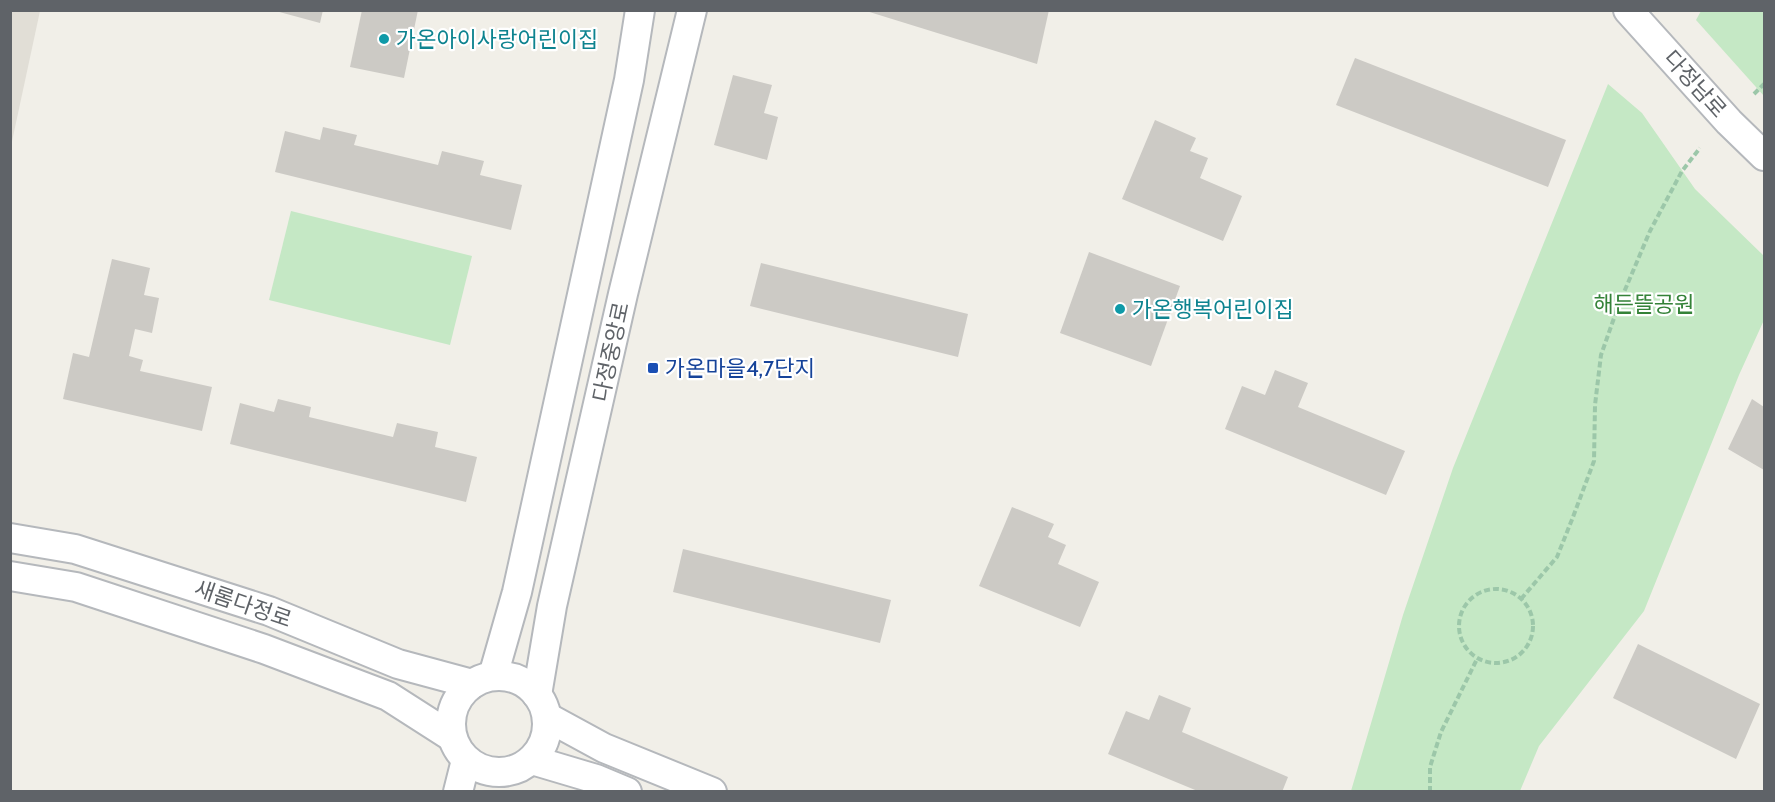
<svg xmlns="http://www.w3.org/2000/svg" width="1775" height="802" font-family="Cabin,'Noto Sans KR',sans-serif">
<rect width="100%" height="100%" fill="#f1efe8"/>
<polygon fill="#e1ded6" points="11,10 40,11 11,146 10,11"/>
<g fill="#c5e8c5">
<polygon points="1701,11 1764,11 1764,96 1696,20"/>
<polygon points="1608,84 1642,113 1695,189 1764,256 1764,320 1739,375 1644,611 1539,746 1520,791 1351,791 1403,615 1453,468"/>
<polygon points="291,211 472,256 450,345 269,300"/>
</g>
<g fill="#cccac5">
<polygon points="272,10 323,10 320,23"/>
<polygon points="362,10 418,10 404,78 350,67"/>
<polygon points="863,10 1049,10 1037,64"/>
<polygon points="1355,58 1566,140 1548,187 1336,105"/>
<polygon points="733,75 772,85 764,113 778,117 767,160 714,145"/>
<polygon points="1155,120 1196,138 1190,151 1208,158 1200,178 1242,196 1223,241 1122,199"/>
<polygon points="323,127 357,135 354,145 438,165 442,151 484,161 480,175 522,185 511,230 275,172 285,131 320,140"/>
<polygon points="1089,252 1180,286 1151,366 1060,333"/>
<polygon points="112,259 150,268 144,295 159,298 152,333 135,329 129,356 143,360 140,371 212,387 202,431 63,399 73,353 89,357"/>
<polygon points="761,263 968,314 958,357 750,306"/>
<polygon points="1275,370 1308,383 1298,407 1405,451 1386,495 1225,429 1242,386 1265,395"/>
<polygon points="278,399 311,407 309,417 393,437 397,423 438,432 435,447 477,457 466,502 230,444 240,403 274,412"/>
<polygon points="1752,399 1764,407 1764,470 1728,449"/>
<polygon points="1012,507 1054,524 1048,537 1066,545 1058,564 1099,582 1080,627 979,586"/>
<polygon points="683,549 891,600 880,643 673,592"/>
<polygon points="1638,644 1760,704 1736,759 1613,698"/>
<polygon points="1159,695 1191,708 1182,732 1288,777 1282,792 1200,792 1108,754 1126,711 1149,720"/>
</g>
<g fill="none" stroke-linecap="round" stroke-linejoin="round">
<defs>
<g id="minor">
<polyline points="1628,10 1729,122 1764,156"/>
<polyline points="10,538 75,549 269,611 398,664 472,684"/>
<polyline points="10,576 76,587 264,649 388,696 452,737"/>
<circle cx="499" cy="724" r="48"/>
<polyline points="493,676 517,592 629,80 640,10"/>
<polyline points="537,695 552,606 623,294 692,10"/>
<polyline points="547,717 604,748 712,792"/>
<polyline points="532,760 596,779 627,792"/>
<polyline points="458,792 466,760"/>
</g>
</defs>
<use href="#minor" stroke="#b5b8bc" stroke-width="32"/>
<g stroke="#9cc7a9" stroke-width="4" stroke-dasharray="6 3" stroke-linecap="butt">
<polyline points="1754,94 1764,84"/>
<circle cx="1496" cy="626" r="37"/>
<polyline points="1521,599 1557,557 1573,517 1594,461 1595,405 1601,355 1619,304 1650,231 1682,171 1700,148"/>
<polyline points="1430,792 1430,767 1441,732 1477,659"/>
</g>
<use href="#minor" stroke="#fff" stroke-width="28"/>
</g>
<g fill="#0f9aa8" stroke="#fff" stroke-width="2">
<circle cx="384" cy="39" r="6"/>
<circle cx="1120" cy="309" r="6"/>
</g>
<rect fill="#1a4fb4" stroke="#fff" stroke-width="2" x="647" y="362" width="12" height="12" rx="3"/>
<g text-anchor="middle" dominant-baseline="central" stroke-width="4.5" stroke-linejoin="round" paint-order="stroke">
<g font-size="22" fill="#0d838f" stroke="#fff" text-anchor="start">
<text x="396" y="39">가온아이사랑어린이집</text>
<text x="1132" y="309">가온행복어린이집</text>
</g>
<g font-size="22" fill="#5f6368" stroke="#fff">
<text transform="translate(1695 84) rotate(48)">다정남로</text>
<text transform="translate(611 352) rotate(-78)">다정중앙로</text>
<text transform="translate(243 604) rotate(19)">새롬다정로</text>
</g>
<g font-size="22" fill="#348238" stroke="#fff">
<text x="1644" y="304">해든뜰공원</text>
</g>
<g font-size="22" fill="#164399" stroke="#fff" text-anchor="start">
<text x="665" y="368">가온마을4,7단지</text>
</g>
</g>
<rect width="1775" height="802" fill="none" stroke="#5f6368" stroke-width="24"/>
</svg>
